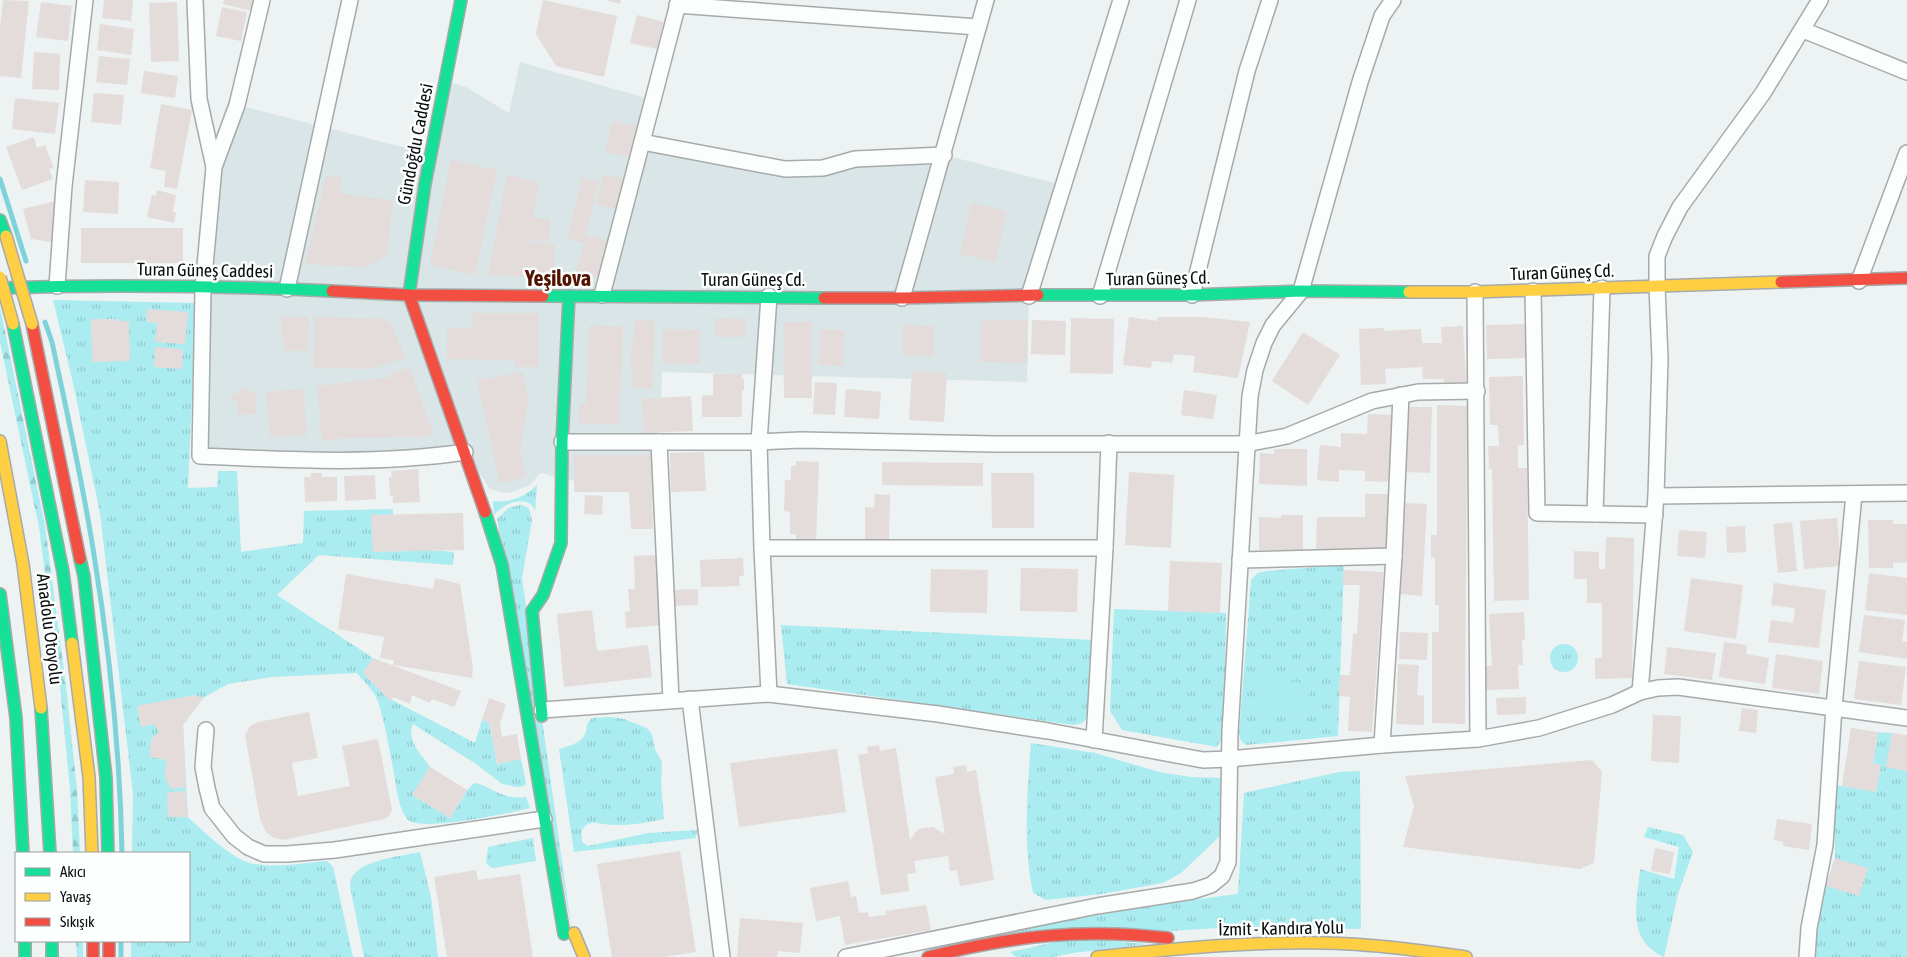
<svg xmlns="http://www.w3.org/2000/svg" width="1907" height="957" font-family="'Asap Condensed',sans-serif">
<defs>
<pattern id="grass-tufts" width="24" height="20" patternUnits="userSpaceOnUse" patternTransform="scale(1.25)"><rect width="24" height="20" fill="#aaecf0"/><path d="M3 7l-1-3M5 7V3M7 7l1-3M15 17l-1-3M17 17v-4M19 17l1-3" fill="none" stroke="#91c9cd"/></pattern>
<pattern id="forest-firs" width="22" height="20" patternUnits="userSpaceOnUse" patternTransform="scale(1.25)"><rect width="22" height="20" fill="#aaecf0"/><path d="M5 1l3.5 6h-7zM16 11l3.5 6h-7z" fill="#91c9cd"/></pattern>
</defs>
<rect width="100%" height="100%" fill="#edf2f2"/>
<polygon fill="#d9e5e6" points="520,62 653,100 642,141 785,169 944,155 1063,185 1029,296 1027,382 662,372 659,442 662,493 651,492 574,492 574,481 540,473 530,485 509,493 500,492 490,489 465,452 200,456 214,167 237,105 430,154 445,81 466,87 509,113"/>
<g fill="url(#grass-tufts)">
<path d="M 53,300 L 196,303 L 188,488 L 217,487 L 218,471 L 237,471 L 241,552 L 303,543 L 304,511 L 393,509 L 392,547 L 454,552 L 453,565 L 319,555 L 277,595 L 373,658 L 363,673 L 391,701 L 392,700 L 475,743 L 482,720 L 489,722 L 497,764 L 521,759 L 526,783 L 524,786 L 517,787 L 502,784 L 476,764 L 413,724 C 406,740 421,754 430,767 L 413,795 L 450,818 L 467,790 L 474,783 C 484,784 491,790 501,794 C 509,797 517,798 526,797 L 530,808 C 511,813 418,833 407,819 C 399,808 397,793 395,779 C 390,754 386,726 378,701 L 374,693 L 357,673 L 272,677 L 228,684 L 203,698 L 183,725 L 188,817 C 200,829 234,860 250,863 C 275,869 302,863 327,861 L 333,867 L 353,957 L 131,957 L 131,941 L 189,941 L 189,853 L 132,853 L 133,794 L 100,513 L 73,383 Z"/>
<path d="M 537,485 L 535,511 L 532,505 C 520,496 502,505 494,515 L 493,501 C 510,503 525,497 537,485 Z"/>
<polygon points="520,505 525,506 529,509 532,520 522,578 572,932 497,519 508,508"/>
<polygon points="1344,565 1338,736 1246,745 1241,741 1239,734 1251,580 1258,573 1267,571"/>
<polygon points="1114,609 1226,613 1224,735 1217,747 1122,730 1110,711"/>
<path d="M 781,625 L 1093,640 L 1091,710 C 1086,720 1084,724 1073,725 L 787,684 Z"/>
<circle cx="1564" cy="658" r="14"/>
<path d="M 610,717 L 624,719 L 647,728 L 652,734 L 655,749 L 662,762 L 661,784 L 664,819 C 644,823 623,827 603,824 C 597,823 589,821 584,827 C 580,831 582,837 582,842 L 588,846 L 648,833 L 697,830 L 696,838 L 574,852 L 559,749 C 568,746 579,744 584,736 C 589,728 584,726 592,718 Z"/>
<polygon points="1878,732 1892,733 1887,767 1907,771 1907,957 1815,957 1817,933 1826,886 1835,858 1834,785 1876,791 1881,765 1873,763"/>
<path d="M 1031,743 L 1095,753 L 1159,772 L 1191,777 L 1222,778 L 1223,822 L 1219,837 L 1181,873 L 1163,883 L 1101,894 L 1046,900 L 1033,893 C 1023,844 1027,793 1031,743 Z"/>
<polygon points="1360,771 1361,929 1236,927 1169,931 998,933 1161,904 1238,894 1244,793 1339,772"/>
<path d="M 1648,827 L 1683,835 L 1693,852 L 1678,894 L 1664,957 C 1626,939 1637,904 1640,869 L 1674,879 L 1679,847 L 1644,837 Z"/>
<polygon points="533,838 536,861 492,868 486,863 488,847"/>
<path d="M 420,852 L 431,897 L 438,957 L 364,957 L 350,886 C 350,860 400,857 420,852 Z"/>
<polygon points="1073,938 1147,944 1073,953 1052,957 1016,957 1010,952"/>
</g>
<g fill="url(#forest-firs)">
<polygon points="0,307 45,526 66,686 77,790 80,853 73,853 70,789 60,687 39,527 0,342"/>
<polygon points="76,941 83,941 83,957 77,957"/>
</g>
<polygon fill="#aaecf0" points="1257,677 1310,684 1306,715 1253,708"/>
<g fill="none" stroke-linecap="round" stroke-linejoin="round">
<g stroke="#7ed3da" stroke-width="5">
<polyline points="0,179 26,261"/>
<path d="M 45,322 L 52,342 C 67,413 83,483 94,555 C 110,653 120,753 122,853"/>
<polyline points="121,957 121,941"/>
</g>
</g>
<g fill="#e4dcda">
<polygon points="3,0 29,1 21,78 0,76 0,28"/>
<polygon points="104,0 133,0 131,21 102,18"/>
<polygon points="224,0 254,0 251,11 223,4"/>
<polygon points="543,0 617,16 604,77 556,66 536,34"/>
<polygon points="606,0 621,0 620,4"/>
<polygon points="41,2 72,6 68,41 36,37"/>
<polygon points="177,2 179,61 151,62 149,3"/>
<polygon points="222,7 247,12 241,41 216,36"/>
<polygon points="637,15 664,22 657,49 630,43"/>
<polygon points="100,24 134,29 131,55 97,50"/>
<polygon points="34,52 60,54 59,90 32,89"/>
<polygon points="99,56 130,59 127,85 96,82"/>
<polygon points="144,71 178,76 175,98 141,93"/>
<polygon points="94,93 124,95 121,125 91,122"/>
<polygon points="15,98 59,103 55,134 12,129"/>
<polygon points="161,104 192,110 177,189 164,187 166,171 150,168"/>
<polygon points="612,121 640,127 633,158 605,152"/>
<polygon points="34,137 37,148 45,145 54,168 49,169 53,179 22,190 6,147"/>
<polygon points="451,160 497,170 475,275 430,265"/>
<polygon points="603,174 627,180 620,210 596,205"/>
<polygon points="507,175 539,182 533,218 550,219 549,241 528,240 529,242 555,244 553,279 488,275"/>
<polygon points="326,176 342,178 340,193 393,201 387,256 366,267 305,264"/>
<polygon points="582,178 598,182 586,235 611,242 602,278 576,271 584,243 567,239"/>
<polygon points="85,180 119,182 118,214 83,212"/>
<polygon points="157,190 176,195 173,212 176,213 174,223 147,217 152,195 156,196"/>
<polygon points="55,201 52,242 31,239 23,209"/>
<polygon points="971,203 1007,211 995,262 960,254"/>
<rect x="81" y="228" width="102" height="35"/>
<polygon points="147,309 188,312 185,344 155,342 157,323 146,322"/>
<polygon points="472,313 539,313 539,367 515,367 515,360 447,359 447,328 473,329"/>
<polygon points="281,317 309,317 308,351 284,351 284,340 281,339"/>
<polygon points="314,317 384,319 390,323 406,358 369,369 313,368"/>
<polygon points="1129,317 1157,321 1158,317 1203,317 1250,322 1238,378 1193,372 1195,356 1174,354 1172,363 1152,361 1151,368 1123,365"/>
<polygon points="715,318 745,319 745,337 715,337"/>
<polygon points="1071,318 1114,319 1113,374 1070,373"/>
<polygon points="91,319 118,319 118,321 129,321 130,361 92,362"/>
<polygon points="635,320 655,321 652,389 632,388 633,366 630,365 632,340 634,340"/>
<polygon points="981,320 1028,320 1027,363 980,362"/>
<polygon points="1032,320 1066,321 1065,355 1031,354"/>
<polygon points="783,322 811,322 812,398 784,398"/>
<polygon points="1526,324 1527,358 1487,359 1486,325"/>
<polygon points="589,325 623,327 619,425 579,423 579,404 586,405"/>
<polygon points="903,325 934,326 934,356 903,356"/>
<polygon points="1463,326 1466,382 1444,383 1444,379 1423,379 1422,367 1385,369 1386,384 1361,385 1359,329 1384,328 1384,331 1421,329 1422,343 1442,343 1441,327"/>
<polygon points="663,329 700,330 700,364 662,363"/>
<polygon points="820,329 844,331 843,366 819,365"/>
<polygon points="1303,332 1340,355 1308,405 1272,381"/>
<polygon points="155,347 183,349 182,369 154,367"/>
<polygon points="410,368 433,433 424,437 347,438 322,441 317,386 392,377 391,372"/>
<polygon points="912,371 947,373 944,422 909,420"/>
<polygon points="523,372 528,401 520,450 526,477 500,483 477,380"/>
<polygon points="713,374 742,374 742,379 744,379 744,390 742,390 742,417 702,417 702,396 713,395"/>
<polygon points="1523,376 1524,445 1518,445 1518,468 1527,468 1529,600 1494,601 1492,469 1489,469 1488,446 1499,446 1498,425 1490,425 1489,377"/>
<polygon points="815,382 837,383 835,415 813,414"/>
<polygon points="240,388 249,388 249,392 255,391 256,414 238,415 237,401 231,401 231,395 236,394 236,391 240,391"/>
<polygon points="303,389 307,435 270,437 266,392"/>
<polygon points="846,389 881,392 879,419 844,417"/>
<polygon points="1184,390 1217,395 1213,419 1181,415"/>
<polygon points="691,396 693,431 644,433 642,399"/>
<polygon points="1437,405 1467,406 1465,724 1432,723 1432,632 1439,632 1439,605 1435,605 1435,558 1431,558 1431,535 1437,535"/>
<polygon points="1407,407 1432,407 1430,473 1406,472"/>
<polygon points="1368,414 1394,415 1391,482 1365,481 1365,471 1339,470 1339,482 1317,480 1320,445 1341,447 1341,433 1367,434"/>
<polygon points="1274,449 1307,449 1307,486 1259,484 1260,453 1274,454"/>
<polygon points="704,452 706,491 671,492 670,453"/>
<polygon points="574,455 651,455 653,529 631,529 629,492 574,492"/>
<polygon points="796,461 819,462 816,540 796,539 796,534 790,534 790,512 784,511 785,480 791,480 791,466 796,466"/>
<polygon points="882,462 983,463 983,486 882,485"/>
<polygon points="418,469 420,502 393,503 393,495 390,496 389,477 392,477 391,471"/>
<polygon points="1129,472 1174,475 1171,548 1125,545"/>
<polygon points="311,473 322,473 322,477 337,477 337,501 305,502 304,477 311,477"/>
<polygon points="991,473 1034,473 1034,528 992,528"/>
<polygon points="375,475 376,499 345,501 344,476"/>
<polygon points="875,494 890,495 889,539 865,539 865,507 874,508"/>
<polygon points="1365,494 1389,494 1388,552 1316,551 1317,517 1365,517"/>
<polygon points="585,495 603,496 602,515 584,514"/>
<polygon points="1404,503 1427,504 1422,596 1400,594"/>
<polygon points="463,513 464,550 373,552 371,515"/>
<polygon points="1281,515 1303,515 1303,551 1259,550 1259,517 1281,518"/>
<polygon points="1837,518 1841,566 1804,569 1800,521"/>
<polygon points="1868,520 1893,520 1893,524 1907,524 1907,562 1893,563 1893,568 1869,568"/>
<polygon points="1792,522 1797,571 1778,573 1773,524"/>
<polygon points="1745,526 1746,552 1727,553 1726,527"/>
<polygon points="1679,530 1707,532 1705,558 1677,556"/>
<polygon points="1606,537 1634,538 1632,678 1595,679 1595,658 1602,658 1602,603 1587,603 1587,579 1574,579 1574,551 1599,552 1599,569 1605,569"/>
<polygon points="659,555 663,625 626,628 625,612 630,611 628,589 635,589 634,556"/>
<polygon points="743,558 744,576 739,576 740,586 701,587 700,560"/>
<polygon points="1170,561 1222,563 1220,613 1168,611"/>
<polygon points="1021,568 1078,569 1077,612 1020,611"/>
<polygon points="931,569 988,570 987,613 930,612"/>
<polygon points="1343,570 1384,572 1372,732 1348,731 1350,697 1339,696 1340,675 1350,675 1353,633 1357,634 1360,585 1343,585"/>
<polygon points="1869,573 1907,578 1907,615 1865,610"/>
<polygon points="346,574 433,589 435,578 460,584 473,668 472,678 393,665 394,660 380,658 384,637 338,629"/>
<polygon points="1691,578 1743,585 1736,639 1684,631"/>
<polygon points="1774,583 1826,590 1819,648 1768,642 1771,620 1793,623 1795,608 1771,605"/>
<polygon points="698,589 698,605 673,606 673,590"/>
<polygon points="592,610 597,651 648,645 652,677 564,687 557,614"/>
<polygon points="1524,612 1525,640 1522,640 1523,665 1518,665 1519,689 1485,690 1484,666 1492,666 1489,614"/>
<polygon points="1864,615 1905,620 1902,641 1907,642 1907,659 1859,652"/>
<polygon points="1400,632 1428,633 1427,660 1399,659"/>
<polygon points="1724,642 1747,645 1746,654 1769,658 1765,684 1719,677"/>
<polygon points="1667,647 1716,653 1712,680 1664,674"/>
<polygon points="1776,654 1823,661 1819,694 1772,688"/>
<polygon points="373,658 461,691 454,707 432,699 430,703 412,695 410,704 393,697 391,702 363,673"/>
<polygon points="1859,661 1906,667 1901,705 1854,699"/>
<polygon points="1398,664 1419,665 1417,695 1424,696 1424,725 1396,724"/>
<polygon points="195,695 203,698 183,725 186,787 171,789 165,778 166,760 150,757 150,745 152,738 159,732 154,724 141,727 137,706"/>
<polygon points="1526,697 1526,714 1497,715 1496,698"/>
<polygon points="489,698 506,704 500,724 502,737 517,734 521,759 497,764 489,722 482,720"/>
<polygon points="1742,708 1758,710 1756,733 1739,731"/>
<polygon points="309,712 318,758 292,763 298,796 350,786 342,746 378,739 392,810 389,816 384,819 283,840 274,838 266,832 260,819 245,735 250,726 258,722"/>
<polygon points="1653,715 1681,716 1679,763 1651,761"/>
<polygon points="1851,728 1878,732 1873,763 1881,765 1876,792 1842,786"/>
<polygon points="1892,733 1907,735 1907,771 1886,767"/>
<polygon points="879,745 880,751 896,748 910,840 918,829 933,827 945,834 935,777 954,774 953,767 966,765 967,772 976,770 994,880 960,886 957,870 950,871 948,856 914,861 916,873 907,874 909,891 881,895 858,755 868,753 867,747"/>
<polygon points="837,749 846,812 739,827 730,763"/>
<polygon points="1592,760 1602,772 1594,863 1580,869 1403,847 1414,806 1405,776"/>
<polygon points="430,767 467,790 450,818 412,795"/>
<polygon points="186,791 188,817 168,817 167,792"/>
<polygon points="1777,819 1812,824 1809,850 1783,846 1783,842 1774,840"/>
<polygon points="1655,848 1674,852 1670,874 1651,871"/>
<polygon points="680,851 696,952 663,957 612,957 597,864"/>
<polygon points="1835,858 1868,868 1859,896 1826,886"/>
<polygon points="476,870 478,880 520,874 533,957 447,957 434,877"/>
<polygon points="848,881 851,897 856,896 859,913 868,912 869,917 886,915 886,911 926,905 931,930 845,945 840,916 816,921 810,888"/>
<polygon points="740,918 803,923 800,953 778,951 777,957 737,957"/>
</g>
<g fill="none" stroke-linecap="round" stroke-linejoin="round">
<defs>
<g id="street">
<polyline points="195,0 199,99 214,167"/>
<path d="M 262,0 L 237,105 L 214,167 L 203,288 L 200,456 C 288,460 377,465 465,452"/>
<polyline points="677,5 978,27"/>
<polyline points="1803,30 1907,72"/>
<polyline points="642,142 785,169 823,168 855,159 944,155"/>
<polyline points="1859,281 1907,153"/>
<polyline points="57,286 64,186 85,0"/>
<polyline points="287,289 350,0"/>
<polyline points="1533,291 1537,513 1655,515"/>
<polyline points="1475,292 1478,739"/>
<polyline points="602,295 679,0"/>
<polyline points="1192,295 1247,71 1270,0"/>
<polyline points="769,296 759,442 762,548 769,694"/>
<polyline points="1029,296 1121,0"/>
<polyline points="1100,296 1188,0"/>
<polyline points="902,298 986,0"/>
<polyline points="562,442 759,442 801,440 994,444 1246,444 1287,436 1372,401 1418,392 1477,391"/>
<polyline points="659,442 671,700"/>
<polyline points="1656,496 1907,493"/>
<polyline points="1595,514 1602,288"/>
<polyline points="762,548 1105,548 1094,740"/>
<polyline points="1105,548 1109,443"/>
<polyline points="1240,560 1394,556"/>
<polyline points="1640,692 1656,496 1660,359 1657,286 1657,256 1665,236 1680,207 1763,93 1820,0"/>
<polyline points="690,699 722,957"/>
<polyline points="542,710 769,694 938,714 1048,731 1203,760 1229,759 1382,745 1478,739 1539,728 1612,705 1640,692 1658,688 1678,687 1907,718"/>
<polyline points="206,730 203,767 207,788 212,808 234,836 248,847 264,854 287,854 335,850 544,819"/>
<polyline points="1382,745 1394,556 1401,395"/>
<polyline points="846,957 1097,906 1193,891 1211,885 1222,876 1228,862 1230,732 1250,396 1255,370 1264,343 1273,325 1301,291 1360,82 1382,16 1393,0"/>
<polyline points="1807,957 1809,928 1825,845 1834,707 1854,494"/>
</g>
<g id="fast">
<polyline points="0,220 6,236"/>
<path d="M 0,288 C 110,284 222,286 332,291"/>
<polyline points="409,295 425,184 461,0"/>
<polyline points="1038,295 1192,295 1301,291 1409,292"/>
<polyline points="543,296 824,298"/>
<polyline points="13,324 63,572 72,643"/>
<polyline points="485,512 502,565 564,934"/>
<polyline points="80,559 84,576 106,778 108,853"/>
<polyline points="0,594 16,718 23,853"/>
<polyline points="41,708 50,853"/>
<polyline points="542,716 532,611 543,595 561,543 562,442 569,296"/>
<polyline points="25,941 25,957"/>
<polyline points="52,941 52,957"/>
</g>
<g id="slow">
<polyline points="1409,292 1475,292 1781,282"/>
<polyline points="0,441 23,564 41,708"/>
<polyline points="72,643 89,777 92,853"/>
<polyline points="574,933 584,957"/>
<path d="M 1097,957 C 1173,949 1249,941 1326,943 C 1373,944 1419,950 1466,957"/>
</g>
<g id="jam">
<polyline points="1781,282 1907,278"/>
<polyline points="332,291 409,295 543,296"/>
<polyline points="409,295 485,512"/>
<polyline points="824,298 902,298 1038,295"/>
<polyline points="32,324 80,559"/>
<polyline points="93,941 93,957"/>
<polyline points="109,941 109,957"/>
<path d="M 928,957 C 1012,936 1082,928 1168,938"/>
</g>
</defs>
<use href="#street" stroke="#a7aaaa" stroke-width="18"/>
<use href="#fast" stroke="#a7aaaa" stroke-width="14"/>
<use href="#slow" stroke="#a7aaaa" stroke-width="14"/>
<use href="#jam" stroke="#a7aaaa" stroke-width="14"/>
<use href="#street" stroke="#fcfdfd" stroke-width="15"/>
<use href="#fast" stroke="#16e098" stroke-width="11"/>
<use href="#slow" stroke="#ffcf43" stroke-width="11"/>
<use href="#jam" stroke="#f24e42" stroke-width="11"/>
<defs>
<g id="slow-bridge">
<polyline points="6,236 32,324"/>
<polyline points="0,277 13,324"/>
</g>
</defs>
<use href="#slow-bridge" stroke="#a7aaaa" stroke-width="14" stroke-linecap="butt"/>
<use href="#slow-bridge" stroke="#ffcf43" stroke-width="11"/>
</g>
<g text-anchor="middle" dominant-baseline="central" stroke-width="5" stroke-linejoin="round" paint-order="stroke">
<g font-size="18" fill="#0a0d0d" stroke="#fdffff">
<text transform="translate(415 144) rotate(-79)">Gündoğdu Caddesi</text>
<text transform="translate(205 270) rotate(1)">Turan Güneş Caddesi</text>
<text transform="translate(1562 272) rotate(-2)">Turan Güneş Cd.</text>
<text transform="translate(1158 278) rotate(-1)">Turan Güneş Cd.</text>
<text x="753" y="279">Turan Güneş Cd.</text>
<text transform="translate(50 629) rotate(83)">Anadolu Otoyolu</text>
<text transform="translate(1281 928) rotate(-1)">İzmit - Kandıra Yolu</text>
</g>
<g font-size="22" font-weight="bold" fill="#541301" stroke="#fdffff">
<text x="558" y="278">Yeşilova</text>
</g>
</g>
<rect x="15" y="852" width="175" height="90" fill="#fdffff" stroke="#9c9e9e"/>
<rect x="25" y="868" width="25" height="8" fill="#16e098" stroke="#9c9e9e"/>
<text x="60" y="877" font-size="15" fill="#0a0d0d">Akıcı</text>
<rect x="25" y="893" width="25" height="8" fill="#ffcf43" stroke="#9c9e9e"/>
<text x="60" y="902" font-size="15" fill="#0a0d0d">Yavaş</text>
<rect x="25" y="918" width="25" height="8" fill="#f24e42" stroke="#9c9e9e"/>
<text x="60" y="927" font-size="15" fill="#0a0d0d">Sıkışık</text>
</svg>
